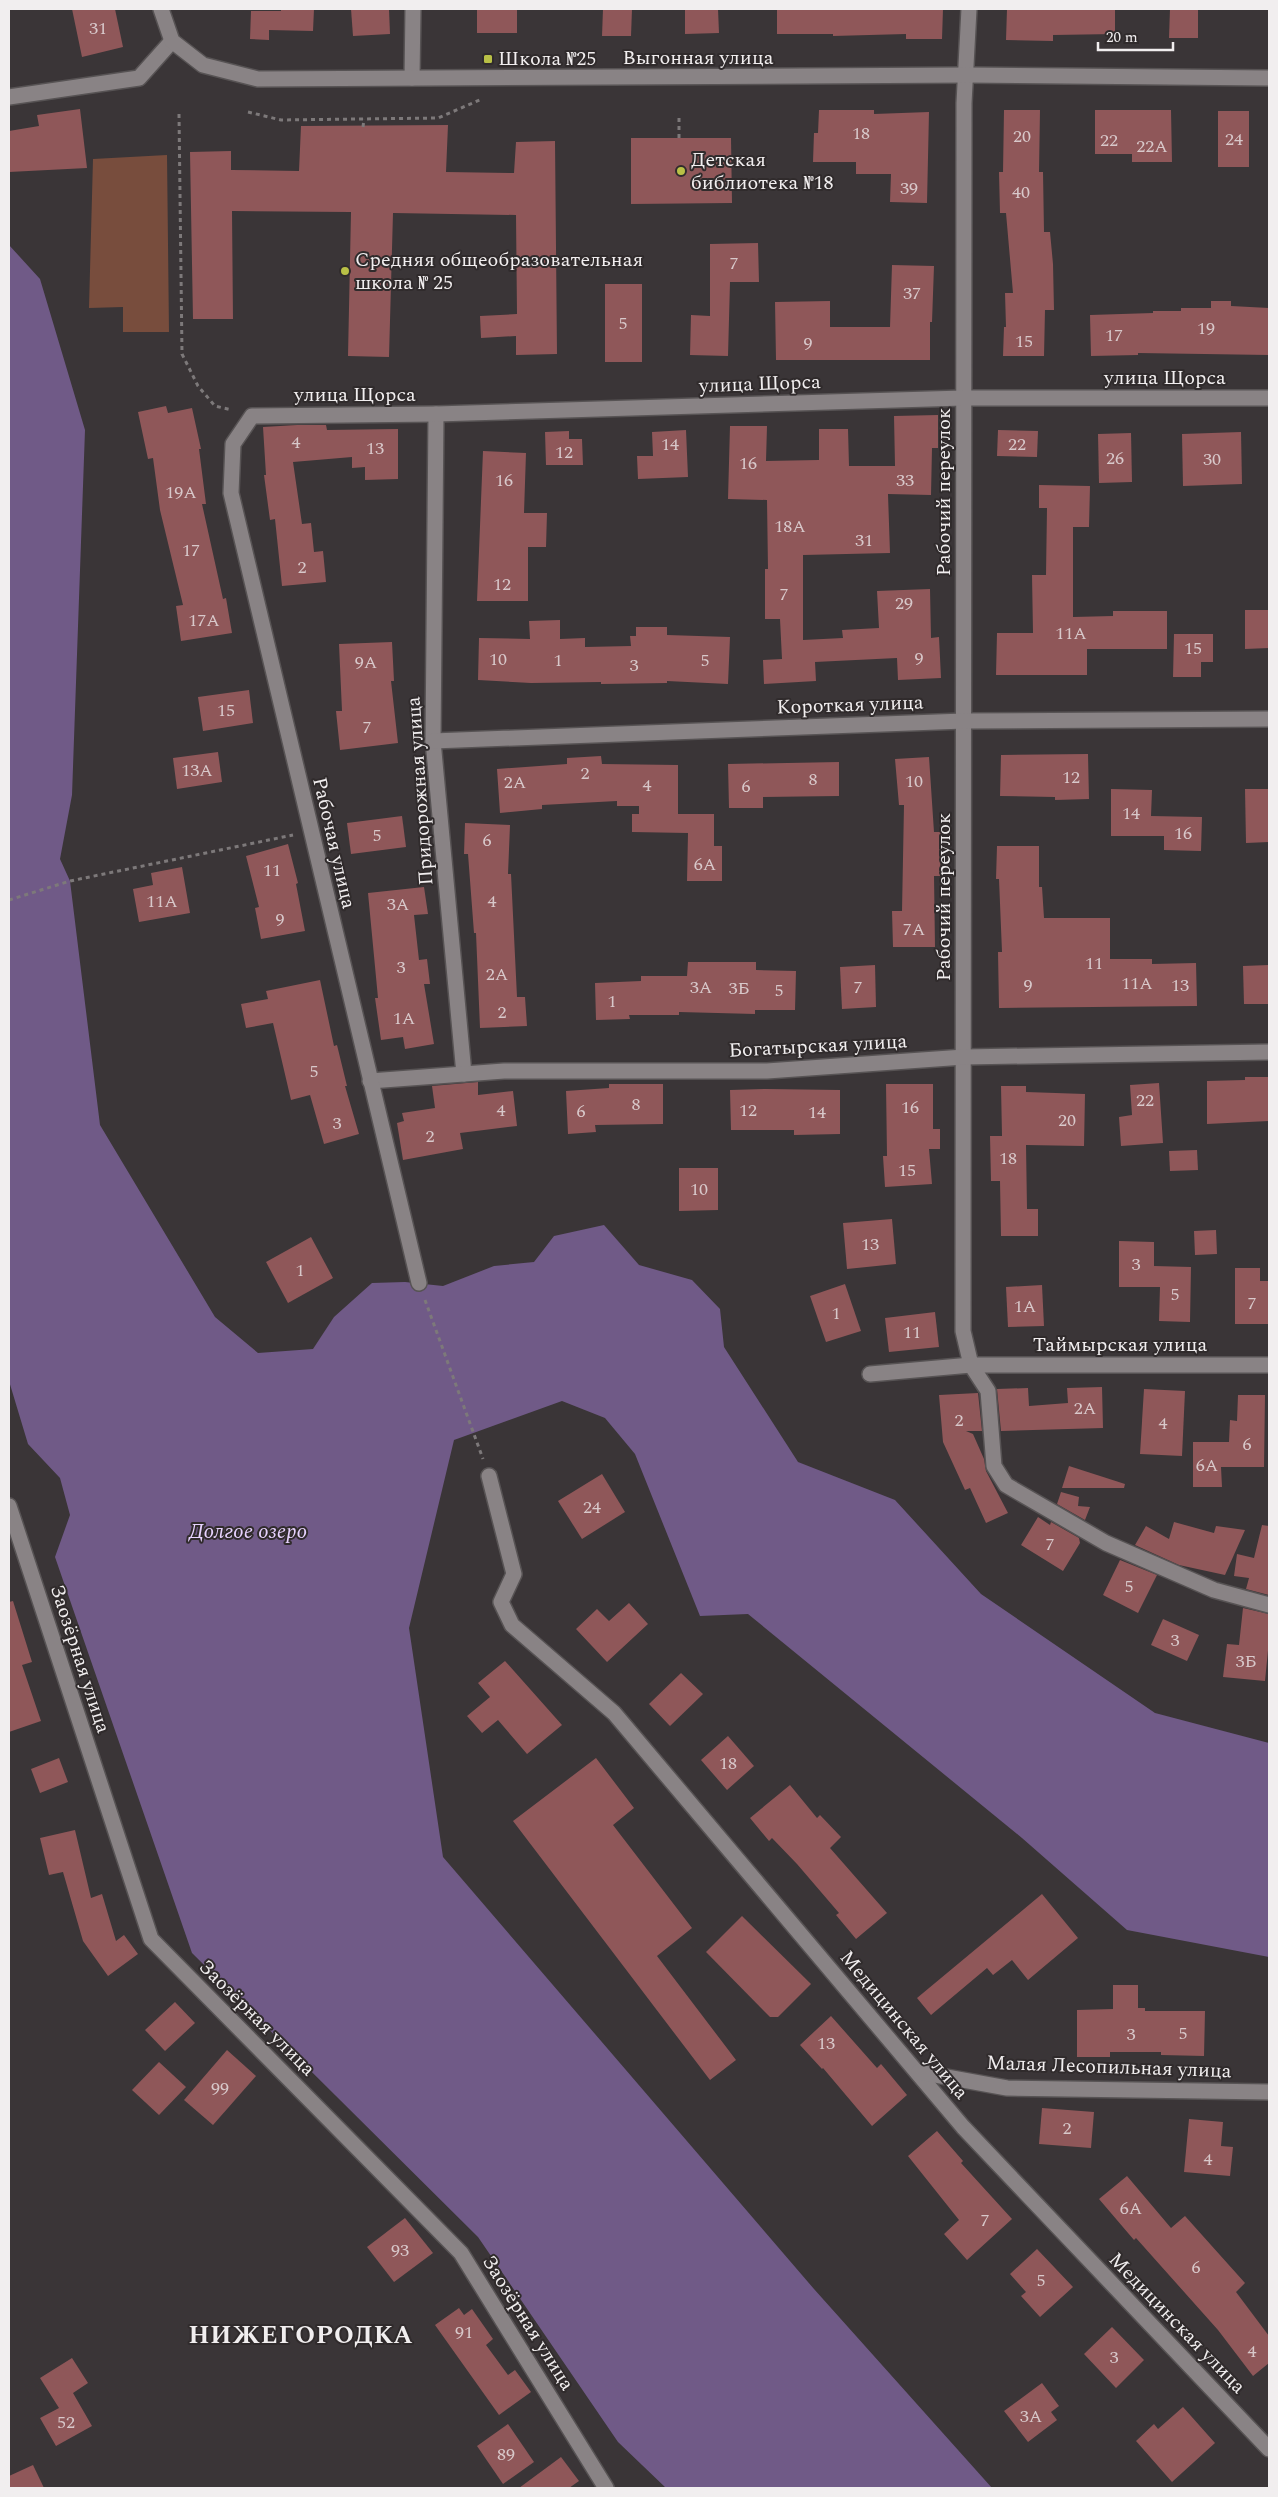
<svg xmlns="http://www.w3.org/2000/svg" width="1278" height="2497" font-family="Spectral,serif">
<rect width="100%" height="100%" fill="#3a3537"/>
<polygon fill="#784d3d" points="167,155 169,332 123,332 123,307 89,308 93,159"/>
<polygon fill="#705a87" points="9,245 40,279 85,430 72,795 60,859 70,881 100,1125 215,1317 258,1353 313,1349 334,1317 372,1283 405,1282 443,1286 494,1266 534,1262 554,1236 604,1225 639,1265 692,1280 720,1309 724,1347 798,1462 895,1500 981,1594 1155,1713 1269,1743 1269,1957 1127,1930 1022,1838 748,1614 700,1616 635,1454 605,1418 562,1401 454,1440 409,1628 443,1857 814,2289 992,2488 666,2488 618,2442 478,2237 192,1953 55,1557 70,1515 60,1478 28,1444 9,1381"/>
<g fill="#8f5759">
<polygon points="72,9 115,9 123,47 82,57"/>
<polygon points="281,9 314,9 313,31 269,30 269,40 250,39 251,11 281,11"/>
<polygon points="351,9 389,9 390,34 353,36"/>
<rect x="477" y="9" width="40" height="24"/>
<polygon points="603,9 632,9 631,36 602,36"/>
<polygon points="685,9 718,9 719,33 685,34"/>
<polygon points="777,9 943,9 942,39 906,39 906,34 833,36 833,34 777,34"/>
<polygon points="1007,9 1115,9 1115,34 1053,35 1053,41 1006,40"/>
<polygon points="1170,9 1198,9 1198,38 1169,38"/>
<polygon points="80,109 87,168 9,172 9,131 39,126 37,115"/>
<polygon points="819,110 874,110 874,114 929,112 927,203 890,202 891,174 856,174 856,162 813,162 814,133 818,133"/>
<polygon points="1004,110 1040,110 1039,172 1043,172 1044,232 1050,232 1053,264 1054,310 1045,310 1044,356 1003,356 1004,327 1006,327 1005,293 1013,293 1006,213 1000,213 999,172 1003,172"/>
<polygon points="1095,110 1171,110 1172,162 1132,162 1132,154 1095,154"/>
<rect x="1218" y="111" width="31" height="56"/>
<polygon points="448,125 446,172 514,173 516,142 555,141 557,354 516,355 516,336 481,338 480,316 517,314 516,215 393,213 389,357 348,356 351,212 232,211 233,319 193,319 190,152 231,151 231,170 299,171 301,126"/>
<polygon points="631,138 731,138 732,203 631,204"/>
<polygon points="758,243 759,282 730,282 728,356 690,355 691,315 710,316 710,244"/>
<polygon points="892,265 934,266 932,322 930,322 930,360 776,360 775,302 830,301 830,327 890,327"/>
<rect x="605" y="284" width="37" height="78"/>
<polygon points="1211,301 1231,301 1231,306 1269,308 1269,355 1138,353 1138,355 1091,356 1090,315 1153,313 1153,311 1181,311 1181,308 1211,308"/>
<polygon points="166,406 168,413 192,408 201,449 199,449 206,504 202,504 223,599 226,598 232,633 181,641 176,606 183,605 160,510 153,458 148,459 138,412"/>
<polygon points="938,415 938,448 932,448 931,495 888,494 890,553 803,555 803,640 843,638 842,630 879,628 877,591 930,589 931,638 939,637 941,678 898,680 897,658 815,662 816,681 764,684 763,660 782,659 780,619 765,619 765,569 768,569 767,500 728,499 730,426 767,426 766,461 819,460 819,429 848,429 849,466 895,466 894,416"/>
<polygon points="297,425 326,425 327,430 398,429 398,479 365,480 365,467 352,468 352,457 293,462 302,524 311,523 314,552 323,551 326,582 282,586 275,519 270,520 264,475 266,475 263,427"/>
<polygon points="686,430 688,477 638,479 637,456 653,456 652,432"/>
<polygon points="998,430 1038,431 1037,457 997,456"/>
<polygon points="569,431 569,439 582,439 583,465 546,465 545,432"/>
<polygon points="1241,432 1242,484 1183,486 1182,434"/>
<polygon points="1131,433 1132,482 1099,483 1098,434"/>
<polygon points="483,451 526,453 524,513 547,513 546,547 528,547 528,601 477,601"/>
<polygon points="1039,485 1090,486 1089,527 1073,527 1073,617 1113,616 1113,611 1167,611 1167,649 1087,649 1087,675 996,675 997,633 1033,633 1032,575 1046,575 1047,508 1039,508"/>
<polygon points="1245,610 1269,610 1269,648 1245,649"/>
<polygon points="560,620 560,639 585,638 585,647 631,646 630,636 636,636 636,627 667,627 667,635 730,637 728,684 667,681 667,683 601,684 601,682 531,683 478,680 479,638 530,639 529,621"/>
<polygon points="1174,634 1213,634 1213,662 1201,662 1201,677 1173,677"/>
<polygon points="392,642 394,681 391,681 398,743 340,750 336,711 342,711 339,644"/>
<polygon points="249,690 253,723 203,731 198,697"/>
<polygon points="218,752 222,782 177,789 173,758"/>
<polygon points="1088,754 1089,799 1055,800 1055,797 1000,796 1001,755"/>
<polygon points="601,756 602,764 678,765 678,814 714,814 714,846 722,846 722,881 687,881 688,833 632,832 632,814 639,814 639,806 617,806 617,801 542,805 542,809 500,813 497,769 567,764 567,758"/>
<polygon points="929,757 934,832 941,832 940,876 934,876 935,947 893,947 892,911 902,911 904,805 899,805 895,759"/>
<polygon points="839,762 839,796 763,797 763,808 729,808 728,764"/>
<polygon points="1111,789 1152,790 1151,816 1202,817 1201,851 1164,850 1164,836 1111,836"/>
<polygon points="1245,789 1269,789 1269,842 1246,843"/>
<polygon points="402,816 406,847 351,854 347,823"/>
<polygon points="465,823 510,825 508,874 511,874 517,997 525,997 527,1026 480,1028 476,933 474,933 468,854 464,854"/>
<polygon points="288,844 298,883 296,884 305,931 261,939 255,908 259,907 246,856"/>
<polygon points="997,846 1039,846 1039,887 1042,887 1044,918 1110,918 1110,959 1152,959 1152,964 1196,963 1197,1006 999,1008 998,952 1002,952 999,879 996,879"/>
<polygon points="182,867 190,913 139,922 133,889 153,885 151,873"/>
<polygon points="424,887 428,914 414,915 419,960 427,959 430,984 424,984 434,1044 405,1049 403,1037 381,1040 375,998 378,998 368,893"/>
<polygon points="688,962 756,962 756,970 796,971 795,1010 755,1010 755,1014 679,1012 679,1015 629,1015 630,1019 596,1020 595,983 641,981 641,976 687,976"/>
<polygon points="875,965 876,1007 842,1009 840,967"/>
<polygon points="1269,965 1269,1004 1244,1004 1243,966"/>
<polygon points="320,980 334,1046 337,1045 347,1086 345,1086 359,1134 324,1144 310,1095 291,1100 273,1023 246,1028 241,1004 268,999 266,991"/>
<polygon points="1245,1077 1269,1077 1269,1121 1207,1124 1207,1081 1245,1080"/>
<polygon points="478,1082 478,1095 513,1091 517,1126 460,1133 463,1149 403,1160 397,1123 404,1121 402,1113 435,1108 432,1086"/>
<polygon points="1159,1083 1163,1143 1121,1146 1119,1117 1132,1115 1130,1085"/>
<polygon points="609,1084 663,1084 663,1124 595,1125 596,1132 568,1134 566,1091 609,1088"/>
<polygon points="886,1084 933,1084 933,1129 940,1129 940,1149 929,1149 932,1184 885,1187 883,1156 887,1156"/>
<polygon points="1001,1086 1026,1086 1026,1092 1085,1094 1084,1146 1026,1145 1027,1209 1038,1209 1038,1236 1001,1236 1000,1181 991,1181 990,1136 1002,1136"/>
<polygon points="766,1089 840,1090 840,1134 794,1135 794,1130 731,1130 730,1090"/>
<polygon points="1197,1150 1198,1170 1170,1171 1169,1151"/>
<polygon points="679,1168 718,1168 718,1210 679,1211"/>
<polygon points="892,1219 896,1264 847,1269 843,1223"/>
<polygon points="1216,1230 1217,1254 1195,1255 1194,1231"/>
<polygon points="311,1237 333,1278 288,1303 266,1262"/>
<polygon points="1119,1241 1154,1242 1154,1266 1191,1267 1190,1322 1159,1321 1160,1287 1119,1287"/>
<polygon points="1235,1268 1260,1268 1260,1281 1269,1281 1269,1324 1235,1324"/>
<polygon points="845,1284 861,1331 826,1342 810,1296"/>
<polygon points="1042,1285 1044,1326 1008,1327 1006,1287"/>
<polygon points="935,1312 939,1347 889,1352 885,1318"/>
<polygon points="1102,1387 1103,1428 1001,1431 997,1389 1028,1388 1029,1406 1068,1403 1067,1388"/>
<polygon points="1144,1389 1185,1391 1182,1456 1140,1454"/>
<polygon points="978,1393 982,1431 966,1431 973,1434 984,1459 986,1471 1008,1513 986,1523 970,1488 965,1490 943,1442 939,1395"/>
<polygon points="1238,1395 1265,1395 1264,1467 1221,1467 1222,1487 1193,1487 1193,1442 1229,1442 1230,1420 1237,1421"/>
<polygon points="1069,1466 1125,1484 1124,1488 1062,1488"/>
<polygon points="602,1474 625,1512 582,1539 558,1501"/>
<polygon points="1061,1492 1079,1497 1078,1506 1090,1507 1085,1520 1057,1504"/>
<polygon points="1038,1517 1050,1525 1051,1522 1079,1538 1080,1543 1063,1571 1021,1545"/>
<polygon points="1174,1522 1214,1533 1216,1526 1245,1530 1225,1575 1179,1565 1135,1545 1146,1526 1169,1539"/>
<polygon points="1262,1525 1269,1526 1269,1595 1246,1589 1249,1578 1234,1576 1237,1554 1254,1558"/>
<polygon points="1120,1560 1157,1575 1138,1613 1103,1595"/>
<polygon points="13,1601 32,1662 22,1665 41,1721 9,1732 9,1602"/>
<polygon points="629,1603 648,1624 607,1662 576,1629 597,1609 609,1621"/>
<polygon points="1243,1608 1269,1614 1269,1640 1265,1681 1223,1677 1227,1644 1239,1645"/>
<polygon points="1163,1619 1199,1635 1187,1661 1151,1645"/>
<polygon points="505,1661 562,1725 527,1754 498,1720 482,1733 467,1716 490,1697 478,1683"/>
<polygon points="681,1673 703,1694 670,1726 649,1704"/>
<polygon points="728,1736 754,1766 727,1790 701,1760"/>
<polygon points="59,1758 68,1782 40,1793 31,1769"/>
<polygon points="596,1758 634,1808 613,1825 692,1928 657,1956 736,2060 710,2080 513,1821"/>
<polygon points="790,1785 817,1818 820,1815 841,1837 830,1848 887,1913 856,1939 836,1915 839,1913 797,1864 772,1838 769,1841 750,1818"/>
<polygon points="75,1830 91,1898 102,1894 116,1941 124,1935 138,1954 108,1976 83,1941 63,1872 49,1875 40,1838"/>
<polygon points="1042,1894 1078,1938 1028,1980 1012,1960 993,1975 987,1968 931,2015 917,1998"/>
<polygon points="742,1916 811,1984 778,2017 770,2017 706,1952"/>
<polygon points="1113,1985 1138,1985 1138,2008 1145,2008 1145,2011 1205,2011 1204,2056 1161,2055 1161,2052 1110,2052 1110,2057 1077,2057 1077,2010 1113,2009"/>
<polygon points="175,2002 195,2023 165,2051 145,2030"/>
<polygon points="831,2016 877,2068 881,2064 907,2095 872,2126 823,2068 822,2069 800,2045"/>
<polygon points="227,2050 256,2076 213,2125 184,2100"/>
<polygon points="159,2062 186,2087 159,2115 132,2090"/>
<polygon points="1042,2108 1094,2112 1091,2148 1039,2144"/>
<polygon points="1189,2119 1223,2122 1221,2146 1233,2147 1230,2176 1184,2172"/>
<polygon points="937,2131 963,2161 961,2163 1012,2219 967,2260 944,2234 959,2220 908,2156"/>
<polygon points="1127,2176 1171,2228 1185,2216 1245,2283 1236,2292 1269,2336 1269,2363 1253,2376 1218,2330 1136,2238 1134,2240 1099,2199"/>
<polygon points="405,2218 433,2253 394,2282 367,2247"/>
<polygon points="1037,2249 1073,2287 1040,2317 1021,2296 1026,2292 1010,2274"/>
<polygon points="459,2308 464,2315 472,2309 493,2339 486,2345 508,2375 515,2370 531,2392 499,2415 435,2325"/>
<polygon points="1112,2327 1144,2360 1116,2388 1084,2354"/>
<polygon points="72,2358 88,2383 73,2393 92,2426 56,2446 40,2418 59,2408 40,2378"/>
<polygon points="1042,2383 1059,2406 1051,2412 1057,2420 1028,2442 1004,2411"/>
<polygon points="1183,2407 1215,2443 1172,2482 1136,2441 1154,2424 1158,2429"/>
<polygon points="508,2424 534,2462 503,2484 477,2446"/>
<polygon points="561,2457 579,2481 569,2488 519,2488"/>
<polygon points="33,2465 44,2488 9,2488 9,2476"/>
</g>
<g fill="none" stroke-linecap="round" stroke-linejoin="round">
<defs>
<g id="street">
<polyline points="969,9 964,103 963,1331 971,1365 988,1391 994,1466 1006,1485 1106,1543 1214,1590 1269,1605"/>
<polyline points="412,78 413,9"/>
<polyline points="9,97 139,78 172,41"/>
<polyline points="436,414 433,741 464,1074"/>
<polyline points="433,741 964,721 1269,719"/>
<polyline points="370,1081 504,1071 767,1071 964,1057 1269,1052"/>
<polyline points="419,1283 231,493 233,444 252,416 436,414 963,398 1269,398"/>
<polyline points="870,1374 971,1365 1269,1365"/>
<polyline points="489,1476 514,1574 501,1602 512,1625 614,1713 963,2127 1269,2449"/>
<polyline points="9,1506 151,1939 461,2253 606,2488"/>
<polyline points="919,2072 1007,2088 1269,2092"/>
</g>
<polyline id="secondary" points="161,9 172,41 203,65 258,79 967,75 1269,78"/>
</defs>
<use href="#street" stroke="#575354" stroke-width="18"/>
<use href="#secondary" stroke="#575354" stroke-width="18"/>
<g stroke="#7d797a" stroke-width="3" stroke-dasharray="4 4" stroke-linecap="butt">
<polyline points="248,112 281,120 438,118 482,99"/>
<polyline points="179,114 182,354 198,386 215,406 232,410"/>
<polyline points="363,127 364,119"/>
<polyline points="679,138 679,118"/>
<polyline points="9,900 70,881 293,835"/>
<polyline points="425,1300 483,1459"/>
</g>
<use href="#street" stroke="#898385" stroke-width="15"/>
<use href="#secondary" stroke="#898385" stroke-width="15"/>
</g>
<g fill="#b9c046" stroke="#302b2c" stroke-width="2">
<rect x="483" y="54" width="10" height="10" rx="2.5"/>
<circle cx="681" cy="171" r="5"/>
<circle cx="345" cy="271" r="5"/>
</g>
<g text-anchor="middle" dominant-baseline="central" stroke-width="4" stroke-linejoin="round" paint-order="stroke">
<g font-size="18" fill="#d8c8ca">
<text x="98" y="28">31</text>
<text x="861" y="133">18</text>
<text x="1022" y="136">20</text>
<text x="1234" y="139">24</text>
<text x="1109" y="140">22</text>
<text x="1152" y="146">22А</text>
<text x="909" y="188">39</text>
<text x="1021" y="192">40</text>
<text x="734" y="263">7</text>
<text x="912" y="293">37</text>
<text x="623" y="323">5</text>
<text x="1206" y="328">19</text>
<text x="1114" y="335">17</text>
<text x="1024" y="341">15</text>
<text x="808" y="343">9</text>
<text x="296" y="442">4</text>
<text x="670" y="444">14</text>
<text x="1017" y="444">22</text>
<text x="375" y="448">13</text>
<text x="564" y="452">12</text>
<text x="1115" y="458">26</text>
<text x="1212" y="459">30</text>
<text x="748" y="463">16</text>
<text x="504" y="480">16</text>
<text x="905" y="480">33</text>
<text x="181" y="492">19А</text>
<text x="790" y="526">18А</text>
<text x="864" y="540">31</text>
<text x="191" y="550">17</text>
<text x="302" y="567">2</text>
<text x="502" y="584">12</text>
<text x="784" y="594">7</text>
<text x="904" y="603">29</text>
<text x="204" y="620">17А</text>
<text x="1071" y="633">11А</text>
<text x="1193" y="648">15</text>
<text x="919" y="658">9</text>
<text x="498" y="659">10</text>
<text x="558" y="660">1</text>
<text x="705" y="660">5</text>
<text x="366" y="662">9А</text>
<text x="634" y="665">3</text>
<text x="226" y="710">15</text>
<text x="367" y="727">7</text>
<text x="197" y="770">13А</text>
<text x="585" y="773">2</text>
<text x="1071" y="777">12</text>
<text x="813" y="779">8</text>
<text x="914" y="781">10</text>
<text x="515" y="782">2А</text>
<text x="647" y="785">4</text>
<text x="746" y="786">6</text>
<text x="1131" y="813">14</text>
<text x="1183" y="833">16</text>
<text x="377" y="835">5</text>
<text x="487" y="840">6</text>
<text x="705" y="864">6А</text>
<text x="272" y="870">11</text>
<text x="162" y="901">11А</text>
<text x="492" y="901">4</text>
<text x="398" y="904">3А</text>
<text x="280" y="919">9</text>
<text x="914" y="929">7А</text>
<text x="1094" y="963">11</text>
<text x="401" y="967">3</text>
<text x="497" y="974">2А</text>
<text x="1137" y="983">11А</text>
<text x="1028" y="985">9</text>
<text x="1180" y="985">13</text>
<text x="701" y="987">3А</text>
<text x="858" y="987">7</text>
<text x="739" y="988">3Б</text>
<text x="779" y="990">5</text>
<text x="612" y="1001">1</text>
<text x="502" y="1012">2</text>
<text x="404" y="1018">1А</text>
<text x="314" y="1071">5</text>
<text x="1145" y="1100">22</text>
<text x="636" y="1104">8</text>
<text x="910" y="1107">16</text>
<text x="501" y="1110">4</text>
<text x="748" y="1110">12</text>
<text x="581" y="1111">6</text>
<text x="817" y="1112">14</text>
<text x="1067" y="1120">20</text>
<text x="337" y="1123">3</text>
<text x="430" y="1136">2</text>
<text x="1008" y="1158">18</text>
<text x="907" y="1170">15</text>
<text x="699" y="1189">10</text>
<text x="870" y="1244">13</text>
<text x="1136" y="1264">3</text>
<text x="300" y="1270">1</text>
<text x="1175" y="1294">5</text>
<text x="1252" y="1303">7</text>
<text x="1025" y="1306">1А</text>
<text x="836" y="1313">1</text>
<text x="912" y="1332">11</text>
<text x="1085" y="1408">2А</text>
<text x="959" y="1420">2</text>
<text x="1163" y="1423">4</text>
<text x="1247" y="1444">6</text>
<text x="1207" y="1465">6А</text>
<text x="592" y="1507">24</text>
<text x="1050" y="1544">7</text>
<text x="1129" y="1586">5</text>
<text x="1175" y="1640">3</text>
<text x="1246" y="1661">3Б</text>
<text x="728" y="1763">18</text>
<text x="1183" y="2033">5</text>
<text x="1131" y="2034">3</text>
<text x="826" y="2043">13</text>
<text x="220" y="2088">99</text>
<text x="1067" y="2128">2</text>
<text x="1208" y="2159">4</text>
<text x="1131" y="2208">6А</text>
<text x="985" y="2220">7</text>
<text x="400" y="2250">93</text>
<text x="1196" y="2267">6</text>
<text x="1041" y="2280">5</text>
<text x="464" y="2332">91</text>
<text x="1252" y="2351">4</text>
<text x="1114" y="2357">3</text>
<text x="1031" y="2416">3А</text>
<text x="66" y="2422">52</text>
<text x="506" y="2454">89</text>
</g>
<g font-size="20" fill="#f1eeef" stroke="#302b2c">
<text x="698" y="58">Выгонная улица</text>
<text x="1165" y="378">улица Щорса</text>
<text transform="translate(760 384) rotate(-2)">улица Щорса</text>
<text x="355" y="395">улица Щорса</text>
<text transform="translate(944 492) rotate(-90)">Рабочий переулок</text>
<text transform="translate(850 705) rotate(-2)">Короткая улица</text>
<text transform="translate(420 791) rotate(-94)">Придорожная улица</text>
<text transform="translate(334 843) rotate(77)">Рабочая улица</text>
<text transform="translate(944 897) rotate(-90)">Рабочий переулок</text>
<text transform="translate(818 1046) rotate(-3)">Богатырская улица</text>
<text x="1120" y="1345">Таймырская улица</text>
<text transform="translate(80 1659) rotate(72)">Заозёрная улица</text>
<text transform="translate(257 2018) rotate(45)">Заозёрная улица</text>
<text transform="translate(904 2025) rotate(50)">Медицинская улица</text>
<text transform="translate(1109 2067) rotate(2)">Малая Лесопильная улица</text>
<text transform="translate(528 2323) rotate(58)">Заозёрная улица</text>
<text transform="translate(1177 2323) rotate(46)">Медицинская улица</text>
</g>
<g font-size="20" fill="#f1eeef" stroke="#302b2c" text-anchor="start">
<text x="498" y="59">Школа №25</text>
<text x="691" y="160">Детская<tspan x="691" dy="23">библиотека №18</tspan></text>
<text x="355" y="260">Средняя общеобразовательная<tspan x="355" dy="23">школа № 25</tspan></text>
</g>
<g font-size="21" font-style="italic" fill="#e8d3ff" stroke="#302b2c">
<text x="248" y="1532">Долгое озеро</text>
</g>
<g font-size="25" font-weight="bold" letter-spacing="1" fill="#f1eeef" stroke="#302b2c">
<text x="301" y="2336">НИЖЕГОРОДКА</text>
</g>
</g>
<rect width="1278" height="2497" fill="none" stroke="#f1eeef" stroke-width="20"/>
<path d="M1098 42v8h75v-8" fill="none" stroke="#f1eeef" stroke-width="2.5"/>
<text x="1106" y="42" font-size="15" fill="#f1eeef" stroke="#302b2c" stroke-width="4" paint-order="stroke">20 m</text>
</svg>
